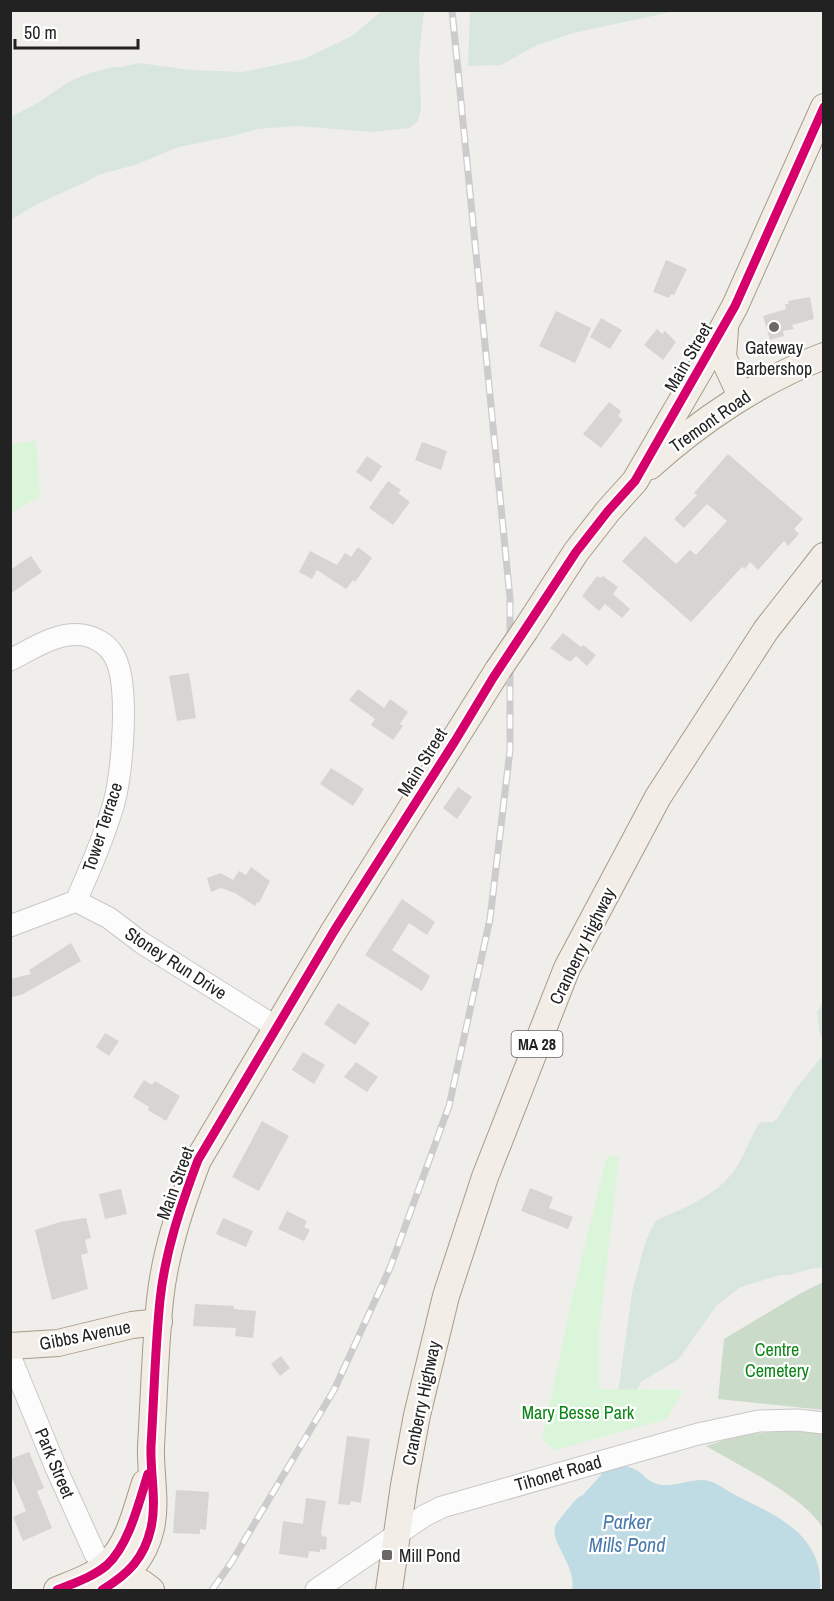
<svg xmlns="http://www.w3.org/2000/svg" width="834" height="1601" font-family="'Archivo Narrow',sans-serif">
<rect width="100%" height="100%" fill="#f0eeeb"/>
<g fill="#d9e6de">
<polygon points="382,11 424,11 419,56 421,108 418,121 410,128 372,132 297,126 258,129 233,136 179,147 135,165 98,175 88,181 35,205 11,220 11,117 39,102 70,81 90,73 113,67 121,67 139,63 191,70 243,72 304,59 352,36"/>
<polygon points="470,11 470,10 676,11 573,33 535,46 501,65 468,66"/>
<polygon points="823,1004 823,1040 819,1031 817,1011"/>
<path d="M 823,1055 L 823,1267 L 811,1269 L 789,1275 L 780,1275 L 741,1287 L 717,1305 L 679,1359 L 641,1382 L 629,1405 L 618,1393 L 632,1292 L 645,1243 L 655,1221 C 683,1208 714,1197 733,1172 C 743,1159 749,1141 757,1126 L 761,1122 L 773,1122 L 777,1119 L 794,1091 Z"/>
</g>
<g fill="#cadbca">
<polygon points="823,1282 823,1410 718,1399 724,1339 801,1293"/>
<path d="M 796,1429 L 823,1433 L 823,1529 C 807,1498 738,1465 706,1446 L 741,1435 Z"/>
</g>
<g fill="#daf5da">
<polygon points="36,441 40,496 11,513 11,444"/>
<polygon points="607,1156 619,1157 599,1333 599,1389 683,1390 667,1419 555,1450 542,1440 572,1298"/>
</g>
<path fill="#bfdbe3" d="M 616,1463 C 623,1465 631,1467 638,1471 C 643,1474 647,1480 652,1482 C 669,1490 685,1480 702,1480 C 716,1480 727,1492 739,1497 C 780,1517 824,1537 820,1590 L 572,1590 C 577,1567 550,1542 555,1527 C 557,1521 563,1516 566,1511 C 572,1505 575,1498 583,1495 L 608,1467 Z"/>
<g fill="#d7d4d2">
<polygon points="666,260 687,269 674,295 671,294 669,298 653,292"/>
<polygon points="810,297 814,319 792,325 794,329 783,331 784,336 770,340 763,316 786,309 785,304 789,304 788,301"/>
<polygon points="556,311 591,328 575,363 539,346"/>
<polygon points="601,318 622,330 610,349 590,337"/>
<polygon points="657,329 662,334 665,331 676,342 663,360 644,345"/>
<polygon points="609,402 621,411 618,416 623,420 601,448 583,434"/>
<polygon points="422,442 447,451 441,470 415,460"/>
<polygon points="728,454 803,519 794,529 799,534 788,546 784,541 758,570 750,562 745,569 742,567 691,622 622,561 645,536 676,564 690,550 696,555 727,521 707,504 684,528 674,519 697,495 694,493"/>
<polygon points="367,456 382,466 371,482 356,472"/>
<polygon points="388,481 401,490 398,493 410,502 393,525 369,508"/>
<polygon points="358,547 372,558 355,582 353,580 346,589 317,570 312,579 299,572 310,551 337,565 345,553 351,557"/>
<polygon points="31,556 42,572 10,594 10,570"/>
<polygon points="597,576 601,578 603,576 618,587 613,594 630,609 622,618 605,604 599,611 582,596"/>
<polygon points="563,633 581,647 583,645 596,655 587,666 576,656 570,662 550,648"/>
<polygon points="189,673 196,718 177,721 169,676"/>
<polygon points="358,689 384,708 390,699 408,712 400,724 403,726 393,740 371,725 375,719 349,700"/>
<polygon points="331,768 364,789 353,806 320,784"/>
<polygon points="458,787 472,797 457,819 443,808"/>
<polygon points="251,867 270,881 259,903 257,902 255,906 235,893 221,888 211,892 207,878 221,873 233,880 239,871 246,875"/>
<polygon points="402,899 435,922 427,935 409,923 392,950 430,976 422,991 365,955"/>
<polygon points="71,943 81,961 23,994 10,998 10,979 31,974 29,970"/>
<polygon points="338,1003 370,1023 355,1045 324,1024"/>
<polygon points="105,1033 119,1041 109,1056 96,1047"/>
<polygon points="303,1052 325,1065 314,1084 292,1070"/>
<polygon points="356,1062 378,1077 367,1092 344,1077"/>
<polygon points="144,1080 152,1085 155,1081 180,1096 166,1121 148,1110 149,1107 133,1097"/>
<polygon points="262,1121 289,1136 259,1191 232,1177"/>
<polygon points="530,1188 553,1197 549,1208 573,1217 568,1229 521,1211"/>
<polygon points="121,1189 127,1214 105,1219 99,1194"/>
<polygon points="287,1211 307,1221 304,1227 310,1230 304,1241 278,1229"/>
<polygon points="86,1218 91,1238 85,1240 88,1253 81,1255 88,1289 52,1300 35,1230 60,1222"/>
<polygon points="223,1218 253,1231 246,1247 216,1234"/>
<polygon points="195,1304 234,1306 234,1309 256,1311 253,1338 235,1336 236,1328 193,1326"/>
<polygon points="281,1356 290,1368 280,1376 271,1364"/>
<polygon points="347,1436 370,1439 361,1503 351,1501 350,1505 338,1504"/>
<polygon points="29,1452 44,1488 37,1491 52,1528 23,1541 13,1517 26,1511 10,1473 10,1459"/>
<polygon points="176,1490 209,1492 206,1530 200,1529 200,1534 173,1533"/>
<polygon points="306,1498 326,1501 321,1532 322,1536 327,1537 326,1550 320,1549 320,1552 309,1551 308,1558 279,1554 283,1521 303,1524"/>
</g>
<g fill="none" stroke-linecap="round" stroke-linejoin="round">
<defs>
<g id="minor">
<path d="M 10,660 C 32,649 58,631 83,635 C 95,637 107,644 113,654 C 131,681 122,771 114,803 C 104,837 90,869 76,901 L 10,926"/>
<polyline points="76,901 109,918 142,943 276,1027"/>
<polyline points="10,1356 56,1468 95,1554 107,1564"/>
<polyline points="316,1590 424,1516 442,1507 698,1434 759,1421 797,1420 824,1423"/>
</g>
<g id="major">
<polyline points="725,329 723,357 741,396"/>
<path d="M 650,466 C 700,421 761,380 824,356"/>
<polyline points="526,629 576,552 608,511 635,481 709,354 735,306 824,107"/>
<polyline points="10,1346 58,1343 132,1325 159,1322"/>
<polyline points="113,1569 128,1582 142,1583 151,1590"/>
<path d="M 57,1590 C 74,1583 93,1577 107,1564 C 129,1545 136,1510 145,1483"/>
<path d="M 102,1590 C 128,1574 144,1559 151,1528 C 157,1501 150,1473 151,1446 C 154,1398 155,1349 160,1300 C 165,1252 181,1205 198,1160 L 334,931 L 498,670"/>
<polyline points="389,1590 404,1485 417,1415 446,1296 485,1177 567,968 658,797 766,630 824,556"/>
</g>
</defs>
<use href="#minor" stroke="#c9c8c7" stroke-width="23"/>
<use href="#major" stroke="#a79c86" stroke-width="28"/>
<use href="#minor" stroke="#fdfcfc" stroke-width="21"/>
<use href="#major" stroke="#f3ede7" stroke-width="26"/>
<defs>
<polyline id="rail" points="212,1590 231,1563 334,1390 390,1268 449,1106 490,919 510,750 510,598 452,10"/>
</defs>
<use href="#rail" stroke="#ccc" stroke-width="7"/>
<use href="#rail" stroke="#fff" stroke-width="4.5" stroke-dasharray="14" stroke-linecap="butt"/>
<defs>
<polyline id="major-bridge" points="498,670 526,629"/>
</defs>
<use href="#major-bridge" stroke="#a79c86" stroke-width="28" stroke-linecap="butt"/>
<use href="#major-bridge" stroke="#f3ede7" stroke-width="26"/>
<defs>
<g id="cycleway">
<path d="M 57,1590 C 74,1583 93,1577 107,1565 C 129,1545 139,1502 148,1474"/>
<path d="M 102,1590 C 128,1574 144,1559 151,1528 C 157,1501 150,1473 151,1446 C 154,1398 155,1349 160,1300 C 165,1252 181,1205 198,1160 L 334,931 L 455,741 L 493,678 L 576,552 L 608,511 L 635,481 L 735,306 L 824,107"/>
</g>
</defs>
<use href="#cycleway" stroke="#fff" stroke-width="13"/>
<use href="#cycleway" stroke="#d6006c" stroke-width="9"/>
</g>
<g fill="#6a6968" stroke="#fff" stroke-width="2">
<circle cx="774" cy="327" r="6"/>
<rect x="381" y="1549" width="12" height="12" rx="3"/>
</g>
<g text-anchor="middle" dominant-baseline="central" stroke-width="4.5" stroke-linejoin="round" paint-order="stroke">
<rect fill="#fff" stroke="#646464" stroke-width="1.5" x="511.5" y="1031" width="51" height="26" rx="4.5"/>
<g font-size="16" font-weight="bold" fill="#222">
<text x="537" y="1044">MA 28</text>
</g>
<g font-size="18" fill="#222" stroke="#fff">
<text x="774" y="347">Gateway<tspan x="774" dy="21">Barbershop</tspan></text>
<text x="399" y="1555" text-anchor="start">Mill Pond</text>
</g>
<g font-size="18" fill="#222" stroke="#fff">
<text transform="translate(688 357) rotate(-60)">Main Street</text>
<text transform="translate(710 421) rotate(-35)">Tremont Road</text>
<text transform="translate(422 762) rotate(-58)">Main Street</text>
<text transform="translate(102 827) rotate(-72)">Tower Terrace</text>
<text transform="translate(582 946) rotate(-64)">Cranberry Highway</text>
<text transform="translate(176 963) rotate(33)">Stoney Run Drive</text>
<text transform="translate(175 1183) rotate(-70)">Main Street</text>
<text transform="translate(85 1335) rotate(-11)">Gibbs Avenue</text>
<text transform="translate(421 1403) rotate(-78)">Cranberry Highway</text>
<text transform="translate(55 1463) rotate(67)">Park Street</text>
<text transform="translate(558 1473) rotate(-16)">Tihonet Road</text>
</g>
<g font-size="18" fill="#0c8416" stroke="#fff">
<text x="777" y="1349">Centre<tspan x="777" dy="21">Cemetery</tspan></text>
<text x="578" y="1412">Mary Besse Park</text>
</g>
<g font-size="20" font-style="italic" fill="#4a7aab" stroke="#fff">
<text x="627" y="1521">Parker<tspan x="627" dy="23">Mills Pond</tspan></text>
</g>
</g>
<rect width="834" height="1601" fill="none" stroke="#222222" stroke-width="24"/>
<path d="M15 39v9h123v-9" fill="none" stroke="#222222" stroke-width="3"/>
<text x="24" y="39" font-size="18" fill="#222222" stroke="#ffffff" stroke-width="4.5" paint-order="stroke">50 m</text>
</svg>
